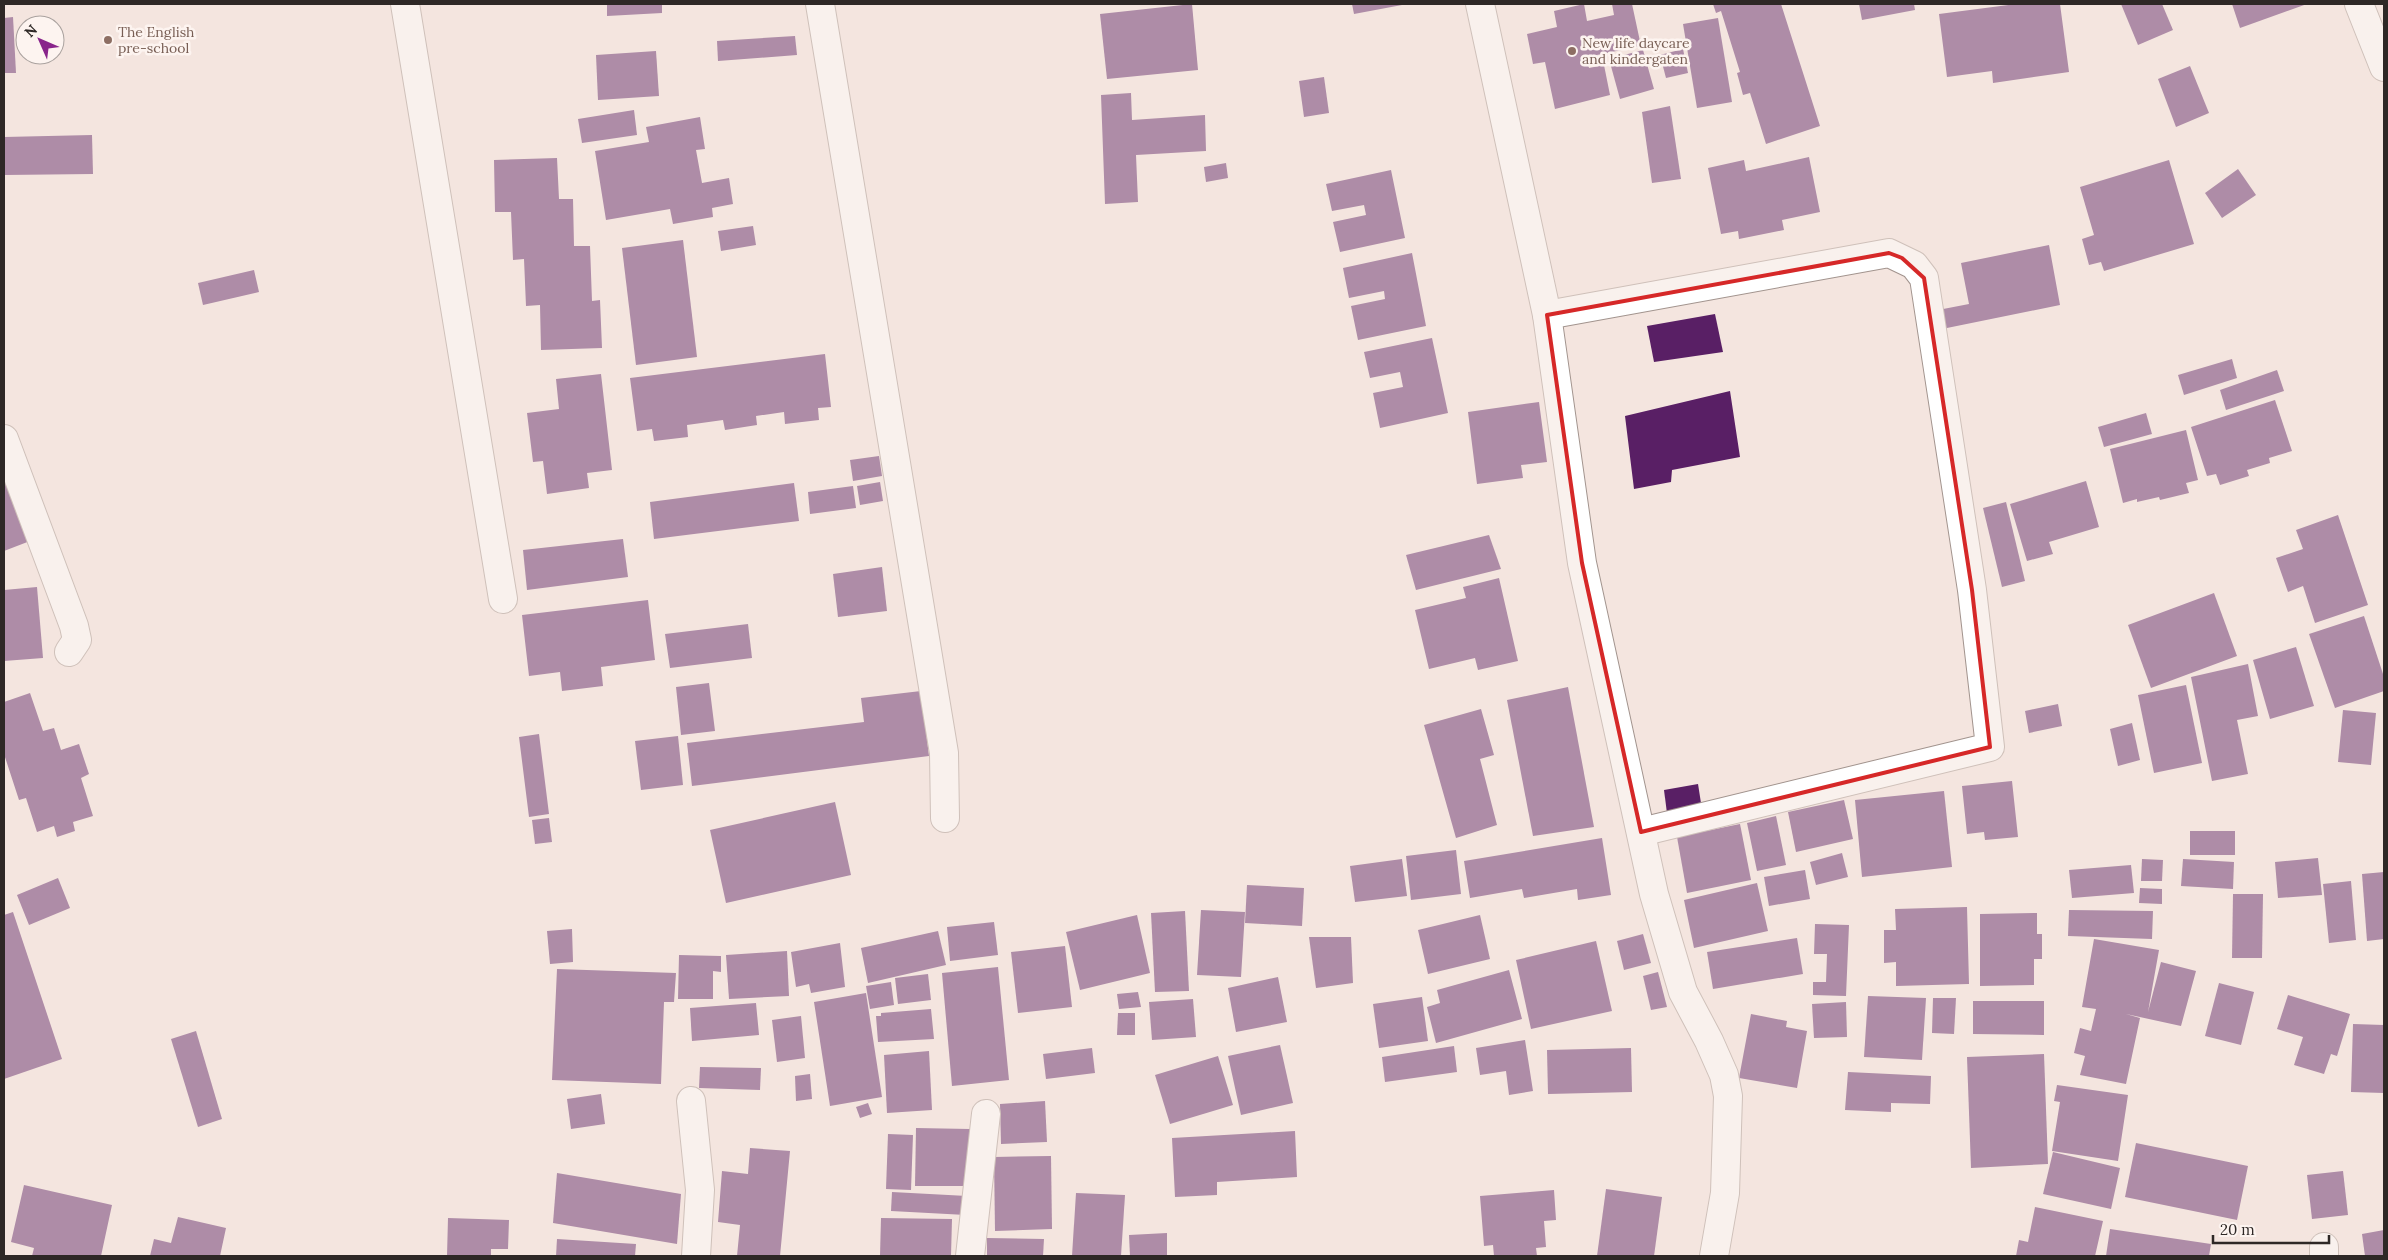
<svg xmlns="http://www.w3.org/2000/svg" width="2388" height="1260" font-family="Lora,serif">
<rect width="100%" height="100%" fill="#f4e5df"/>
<g fill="#591f65">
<polygon points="607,4 662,4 662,13 607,16"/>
<polygon points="1192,4 1198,70 1107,79 1100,14"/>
<polygon points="1352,4 1402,4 1402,5 1354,14"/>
<polygon points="1584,4 1587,21 1614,15 1612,4 1632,4 1641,46 1587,57 1589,68 1604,65 1610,95 1555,109 1545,62 1533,64 1527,34 1557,27 1554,11"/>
<polygon points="1713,4 1781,4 1820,126 1766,144 1750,93 1743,95 1737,73 1740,72 1721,11 1716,13"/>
<polygon points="1859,4 1914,4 1915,10 1862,20"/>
<polygon points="2016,4 2060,4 2069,72 1993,83 1992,71 1947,77 1939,14"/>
<polygon points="2121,4 2162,4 2173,30 2138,45"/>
<polygon points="2232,4 2307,4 2240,28"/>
<polygon points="13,17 16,73 4,73 4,18"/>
<polygon points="1718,18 1732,102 1697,108 1683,24"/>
<polygon points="795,36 797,55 718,61 717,41"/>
<polygon points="1683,49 1688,73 1666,78 1660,55"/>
<polygon points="1643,50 1654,89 1620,99 1609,59"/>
<polygon points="656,51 659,96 598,100 596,55"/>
<polygon points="2190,66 2209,113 2176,127 2158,79"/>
<polygon points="1324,77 1329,113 1304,117 1299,81"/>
<polygon points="1131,93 1132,120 1205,115 1206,151 1136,155 1138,202 1105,204 1101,95"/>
<polygon points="1670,106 1681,179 1652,183 1642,112"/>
<polygon points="634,110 637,135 582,143 578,119"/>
<polygon points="700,117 705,149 696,150 702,183 729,178 733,204 712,208 713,217 673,224 670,209 606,220 595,151 649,142 646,127"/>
<polygon points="92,135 93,174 4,175 4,137"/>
<polygon points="1809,157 1820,212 1782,220 1784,230 1739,239 1738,231 1721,234 1708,168 1744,160 1746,171"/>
<polygon points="557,158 559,199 573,199 574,246 590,246 592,301 600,300 602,348 541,350 540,305 526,306 524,259 513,260 511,212 495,212 494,160"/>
<polygon points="2169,160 2194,244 2104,271 2101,262 2089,265 2082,239 2094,235 2080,187"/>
<polygon points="1226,163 1228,178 1206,182 1204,167"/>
<polygon points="2238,169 2256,195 2222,218 2205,193"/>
<polygon points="1391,170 1405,238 1340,252 1333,222 1366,215 1364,205 1332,211 1326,184"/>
<polygon points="753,226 756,245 721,251 718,231"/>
<polygon points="683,240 697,357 636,365 622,248"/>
<polygon points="2049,245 2060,305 1942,329 1938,310 1969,304 1961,263"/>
<polygon points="1412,253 1426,326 1358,340 1351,306 1385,299 1384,291 1349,298 1343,268"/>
<polygon points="254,270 259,292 203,305 198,283"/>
<polygon points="1715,314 1723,352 1654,362 1647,326"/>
<polygon points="1432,338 1448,413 1380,428 1373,393 1403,387 1400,372 1370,378 1364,352"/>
<polygon points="825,354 831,407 818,408 819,420 785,424 784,412 756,416 757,425 725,430 723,420 687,425 688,437 654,441 652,429 637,431 630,378"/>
<polygon points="2232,359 2237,378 2184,395 2178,375"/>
<polygon points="2277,370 2284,391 2226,410 2220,390"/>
<polygon points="601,374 612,470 587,473 589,488 547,494 543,461 533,462 527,413 559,409 556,379"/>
<polygon points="1730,391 1740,457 1672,470 1671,482 1634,489 1625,416"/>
<polygon points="2275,400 2292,451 2269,458 2270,463 2247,470 2249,476 2220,485 2216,474 2207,476 2191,427"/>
<polygon points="1539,402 1547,462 1521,465 1523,478 1477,484 1468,412"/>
<polygon points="2146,413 2152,434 2104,447 2098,427"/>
<polygon points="2186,430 2198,480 2186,483 2189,493 2160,500 2159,497 2137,502 2137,499 2123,503 2110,449"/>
<polygon points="879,456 882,476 853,481 850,460"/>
<polygon points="4,472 30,541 4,551"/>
<polygon points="2086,481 2099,527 2049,542 2053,554 2027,561 2010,504"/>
<polygon points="880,482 883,501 860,505 857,486"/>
<polygon points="794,483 799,521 654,539 650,502"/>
<polygon points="853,486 856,508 810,514 808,492"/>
<polygon points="2006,502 2025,581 2002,587 1983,508"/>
<polygon points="2338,515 2368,605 2315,623 2303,586 2288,592 2276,558 2303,549 2296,530"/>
<polygon points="1489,535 1501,569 1416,590 1406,555"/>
<polygon points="623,539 628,577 527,590 523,550"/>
<polygon points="882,567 887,611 838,617 833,574"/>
<polygon points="1499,578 1518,661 1478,670 1475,658 1429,669 1415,610 1466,598 1463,587"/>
<polygon points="37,587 43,658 4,661 4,590"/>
<polygon points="2214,593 2237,656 2151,688 2128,625"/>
<polygon points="648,600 655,660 601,667 603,686 562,691 560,672 529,676 522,615"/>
<polygon points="2364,616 2384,677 2384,691 2335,708 2309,634"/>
<polygon points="748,624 752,658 670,668 665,634"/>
<polygon points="2296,647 2314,706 2270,719 2253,660"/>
<polygon points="2248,664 2258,716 2237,720 2248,774 2212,781 2191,677"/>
<polygon points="709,683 715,731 681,735 676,687"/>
<polygon points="2186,685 2202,763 2154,773 2138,695"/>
<polygon points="1568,687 1594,827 1533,836 1507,700"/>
<polygon points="921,691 929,756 692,786 687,743 864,722 861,698"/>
<polygon points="30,693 43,731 54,728 61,750 79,744 89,774 81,778 93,816 73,822 75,831 57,837 54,826 37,832 26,798 19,800 4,754 4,702"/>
<polygon points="2058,704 2062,726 2029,733 2025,711"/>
<polygon points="1481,709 1494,755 1480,759 1497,825 1456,838 1424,725"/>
<polygon points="2343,710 2376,713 2371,765 2338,762"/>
<polygon points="2132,723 2140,760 2118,766 2110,729"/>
<polygon points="539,734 549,814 529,817 519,737"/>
<polygon points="678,736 683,785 641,790 635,741"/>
<polygon points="2012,781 2018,837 1985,840 1984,832 1967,834 1962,786"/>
<polygon points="1698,784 1703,816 1668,821 1664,790"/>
<polygon points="1944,791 1952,867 1862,877 1855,800"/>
<polygon points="1844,800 1853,839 1796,852 1788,812"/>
<polygon points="835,802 851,875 726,903 710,830"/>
<polygon points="1776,816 1786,865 1757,871 1747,823"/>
<polygon points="549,818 552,842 535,844 532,820"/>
<polygon points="1740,824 1751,880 1687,893 1677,837"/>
<rect x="2190" y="831" width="45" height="24"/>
<polygon points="1602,838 1611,895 1578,900 1577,889 1524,898 1522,889 1470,898 1464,861"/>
<polygon points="1456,850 1461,894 1411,900 1406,856"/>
<polygon points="1842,853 1848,877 1816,885 1810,862"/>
<polygon points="2318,858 2322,895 2278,898 2275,862"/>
<polygon points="1402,859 1407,896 1355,902 1350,866"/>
<polygon points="2142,859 2163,860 2162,881 2141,881"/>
<polygon points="2183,859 2234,862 2233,889 2181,886"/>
<polygon points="2131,865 2134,893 2072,898 2069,870"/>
<polygon points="1805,870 1810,899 1769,906 1764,877"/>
<polygon points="2384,872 2384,939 2367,941 2362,874"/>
<polygon points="58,878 70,908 29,925 17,895"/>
<polygon points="2351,881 2356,940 2329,943 2323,884"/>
<polygon points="1757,883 1768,931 1694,948 1684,900"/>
<polygon points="1247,885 1304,888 1302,926 1245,923"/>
<polygon points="2140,888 2162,889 2162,904 2139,903"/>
<polygon points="2233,894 2263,894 2262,958 2232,958"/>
<polygon points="1967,907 1969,984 1896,986 1896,962 1884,963 1884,930 1896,930 1895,909"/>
<polygon points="1201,910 1245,912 1241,977 1197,975"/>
<polygon points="2069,910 2153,911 2152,939 2068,936"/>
<polygon points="1185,911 1189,991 1155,992 1151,913"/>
<polygon points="13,912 62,1059 4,1079 4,915"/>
<polygon points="2037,913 2037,934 2042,934 2042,959 2034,959 2034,985 1980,986 1980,914"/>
<polygon points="1137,915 1150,973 1080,990 1066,932"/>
<polygon points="1480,915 1490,959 1428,974 1418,930"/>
<polygon points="994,922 998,955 950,961 947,927"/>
<polygon points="1815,924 1849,925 1846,996 1813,995 1813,982 1826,982 1827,954 1814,954"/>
<polygon points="572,929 573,962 550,964 547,931"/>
<polygon points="938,931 946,965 868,983 861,948"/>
<polygon points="1643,934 1651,963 1624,970 1617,941"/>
<polygon points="1309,937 1351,937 1353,983 1316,988"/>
<polygon points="1797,938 1803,974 1713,989 1707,952"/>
<polygon points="2094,939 2159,950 2148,1012 2161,962 2196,971 2181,1026 2126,1014 2140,1018 2126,1084 2080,1075 2085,1056 2074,1053 2080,1028 2091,1031 2096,1009 2082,1007"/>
<polygon points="1596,941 1612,1011 1531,1029 1516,960"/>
<polygon points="840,943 845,987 811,993 809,984 796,987 791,952"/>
<polygon points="1065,946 1072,1007 1018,1013 1011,952"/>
<polygon points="787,951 789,996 729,999 726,955"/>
<polygon points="679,955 721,956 721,972 713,971 713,999 678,999"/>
<polygon points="998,967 1009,1080 952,1086 942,973"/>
<polygon points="557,969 676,973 674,1002 664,1002 661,1084 552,1080"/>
<polygon points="1509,970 1522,1019 1436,1043 1427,1007 1440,1003 1437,990"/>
<polygon points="1658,972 1667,1007 1651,1010 1643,976"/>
<polygon points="928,974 931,1000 898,1004 895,978"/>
<polygon points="1278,977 1287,1022 1236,1032 1228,988"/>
<polygon points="891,982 894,1005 870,1009 866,986"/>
<polygon points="2219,983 2254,992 2241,1045 2205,1036"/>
<polygon points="1138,992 1141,1007 1119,1009 1117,994"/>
<polygon points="866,993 882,1097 830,1106 814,1002"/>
<polygon points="2288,995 2350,1014 2337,1056 2331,1054 2324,1074 2294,1065 2303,1037 2277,1029"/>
<polygon points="1868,996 1926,998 1922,1060 1864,1057"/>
<polygon points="1422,997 1428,1041 1379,1048 1373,1004"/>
<polygon points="1933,998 1956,998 1954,1034 1932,1033"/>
<polygon points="1193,999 1196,1037 1152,1040 1149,1002"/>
<polygon points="1973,1001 2044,1001 2044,1035 1973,1034"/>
<polygon points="1846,1002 1847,1037 1814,1038 1812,1004"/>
<polygon points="756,1003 759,1035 692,1041 690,1008"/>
<polygon points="931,1009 934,1039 878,1042 876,1016 881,1016 881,1013"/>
<polygon points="1118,1013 1135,1013 1135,1035 1117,1035"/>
<polygon points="1751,1014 1787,1021 1786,1027 1807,1031 1797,1088 1739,1078"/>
<polygon points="801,1016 805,1058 777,1062 772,1020"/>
<polygon points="2353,1024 2384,1025 2384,1093 2351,1092"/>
<polygon points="196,1031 222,1119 198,1127 171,1039"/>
<polygon points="1525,1040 1533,1091 1509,1095 1506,1071 1480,1075 1476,1048"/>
<polygon points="1280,1045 1293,1103 1241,1115 1228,1056"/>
<polygon points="1454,1046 1457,1072 1385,1082 1382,1057"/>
<polygon points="1092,1048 1095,1073 1046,1079 1043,1054"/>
<polygon points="1631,1048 1632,1092 1548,1094 1547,1050"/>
<polygon points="929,1051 932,1110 887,1113 884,1055"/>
<polygon points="2044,1054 2048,1164 1971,1168 1967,1057"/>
<polygon points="1218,1056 1233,1105 1170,1124 1155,1075"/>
<polygon points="700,1067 761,1068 760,1090 699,1088"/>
<polygon points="1848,1072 1931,1076 1930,1104 1891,1103 1891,1112 1845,1110"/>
<polygon points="810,1074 812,1099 796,1101 795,1076"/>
<polygon points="2057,1085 2128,1095 2118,1161 2052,1151 2060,1102 2054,1101"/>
<polygon points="601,1094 605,1124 571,1129 567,1099"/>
<polygon points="1045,1101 1047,1142 1001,1144 1000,1104"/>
<polygon points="868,1103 872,1114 860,1118 856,1107"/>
<polygon points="916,1128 970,1129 969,1186 915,1186"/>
<polygon points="1295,1131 1297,1177 1217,1182 1217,1195 1175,1197 1172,1138"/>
<polygon points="888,1134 913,1135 911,1190 886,1189"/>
<polygon points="2136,1143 2248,1166 2237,1220 2125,1197"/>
<polygon points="750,1148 790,1151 780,1256 737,1256 740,1225 718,1222 722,1171 748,1174"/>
<polygon points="2053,1152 2120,1168 2111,1209 2043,1194"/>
<polygon points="1051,1156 1052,1229 995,1231 994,1157"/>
<polygon points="2343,1171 2348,1215 2312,1219 2307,1175"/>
<polygon points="557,1173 681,1194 677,1244 553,1223"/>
<polygon points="24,1185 112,1205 101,1256 32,1256 34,1248 11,1242"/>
<polygon points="1606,1189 1662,1197 1654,1256 1597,1256"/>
<polygon points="1554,1190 1556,1220 1544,1221 1546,1247 1536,1248 1537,1256 1494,1256 1493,1245 1484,1246 1480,1196"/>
<polygon points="892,1192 967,1196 966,1215 891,1211"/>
<polygon points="1076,1193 1125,1195 1121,1256 1072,1256"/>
<polygon points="2035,1207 2103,1221 2095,1256 2016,1256 2019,1240 2028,1242"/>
<polygon points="178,1217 226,1228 220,1256 150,1256 154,1239 171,1243"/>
<polygon points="448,1218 509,1220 508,1249 491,1249 491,1256 447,1256"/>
<polygon points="881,1218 952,1219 951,1256 880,1256"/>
<polygon points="2110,1229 2211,1244 2209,1256 2106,1256"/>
<polygon points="2384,1230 2384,1256 2365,1256 2362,1234"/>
<polygon points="1167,1233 1167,1256 1130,1256 1129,1235"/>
<polygon points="987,1238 1044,1239 1043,1256 987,1255"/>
<polygon points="557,1239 636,1244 635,1256 556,1256"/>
</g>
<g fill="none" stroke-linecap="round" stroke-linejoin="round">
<defs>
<g id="minor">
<polyline points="405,4 503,599"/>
<polyline points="820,4 944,753 945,818"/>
<polyline points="1480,4 1547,315 1582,563 1654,894 1683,992 1709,1041 1724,1075 1728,1096 1725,1193 1714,1256"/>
<polyline points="2359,4 2384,67"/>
<polyline points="1547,315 1889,253 1914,265 1924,278 1972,590 1990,747 1641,832"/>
<polyline points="4,439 74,626 77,640 69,652"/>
<polyline points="691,1101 700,1190 696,1256"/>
<polyline points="970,1256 986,1114"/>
<polyline points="2324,1256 2324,1247"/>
</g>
</defs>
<use href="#minor" stroke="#a2948e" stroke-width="30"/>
<use href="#minor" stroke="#fff" stroke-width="28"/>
</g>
<path d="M0 0H2388V1260H0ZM 1889,253 L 1902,258 L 1924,278 L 1972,590 L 1990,747 L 1641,832 L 1582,563 L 1547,315 Z" fill="#f4e5df" fill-opacity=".55" fill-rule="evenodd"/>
<path fill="none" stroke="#d62828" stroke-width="4" stroke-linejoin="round" d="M 1889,253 L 1902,258 L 1924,278 L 1972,590 L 1990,747 L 1641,832 L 1582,563 L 1547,315 Z"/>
<g fill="#8d6e63" stroke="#fdf4f0" stroke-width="2">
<circle cx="108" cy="40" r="5"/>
<circle cx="1572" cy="51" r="5"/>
</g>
<g text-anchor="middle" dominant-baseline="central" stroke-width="5" stroke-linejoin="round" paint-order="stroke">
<g font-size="14" fill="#785e54" stroke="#fdf4f0" text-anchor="start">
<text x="118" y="32">The English<tspan x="118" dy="16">pre-school</tspan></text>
<text x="1582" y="43">New life daycare<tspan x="1582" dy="16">and kindergaten</tspan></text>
</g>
</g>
<rect width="2388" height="1260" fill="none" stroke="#2e2826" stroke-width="10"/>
<g transform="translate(40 40) rotate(315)"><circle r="24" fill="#fdf4f0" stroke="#aaa29f"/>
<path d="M0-4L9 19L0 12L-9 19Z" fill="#89248b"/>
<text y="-8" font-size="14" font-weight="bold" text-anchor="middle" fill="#2e2826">N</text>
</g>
<path d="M2213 1235v8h116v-8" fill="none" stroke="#2e2826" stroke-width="2.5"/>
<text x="2220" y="1235" font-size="15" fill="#2e2826" stroke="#fdf4f0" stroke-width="4" paint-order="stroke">20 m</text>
</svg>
